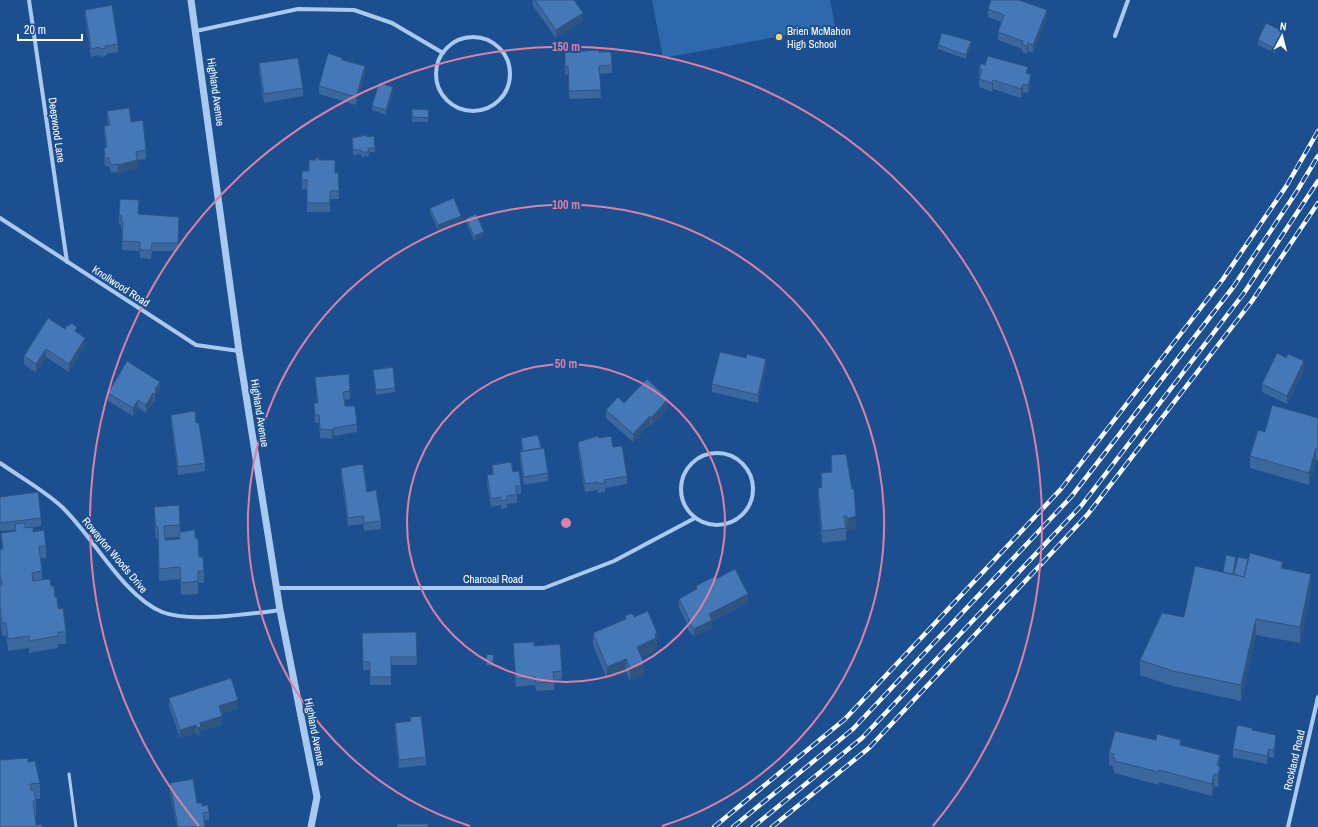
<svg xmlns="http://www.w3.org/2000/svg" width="1318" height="827" font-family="'Archivo Narrow',sans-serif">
<rect width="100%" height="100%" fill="#1b4f8f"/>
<polygon fill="#2e69ad" points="652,0 830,0 835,26 663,58"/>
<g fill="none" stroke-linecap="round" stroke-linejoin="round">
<polyline stroke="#a9c9ee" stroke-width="3" points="69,774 76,827"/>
<g stroke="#a9c9ee" stroke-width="4">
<polyline points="29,0 67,262"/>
<polyline points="196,31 298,9 354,10 392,23 443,53"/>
<polyline points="1115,36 1128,0"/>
<circle cx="473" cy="74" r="37"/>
<polyline points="0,218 196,345 239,351"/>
<circle cx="717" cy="489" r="36"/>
<path d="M 0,463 C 20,477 45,491 62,507 C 93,536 123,596 162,612 C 189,623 250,614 280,610"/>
<polyline points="276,588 544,588 614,561 695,518"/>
<polyline points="1288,827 1318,697"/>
</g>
<polyline stroke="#a9c9ee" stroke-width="7" points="191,0 239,351 280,610 317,797 311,827"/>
<defs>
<g id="rail">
<polyline points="714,827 845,719 1061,489 1223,279 1287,185 1318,131"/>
<polyline points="733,827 853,729 1071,497 1234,286 1297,191 1318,156"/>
<polyline points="753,827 862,738 1081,506 1244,293 1318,181"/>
<polyline points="772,827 869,748 1088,514 1252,301 1318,203"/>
</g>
</defs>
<use href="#rail" stroke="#fff" stroke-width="4.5"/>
<use href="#rail" stroke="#1b4f8f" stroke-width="3" stroke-dasharray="9" stroke-linecap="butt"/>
</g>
<g fill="#3a679d" fill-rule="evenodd">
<polygon points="533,0 574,0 583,21 556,38 533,6"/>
<polygon points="988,9 1047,18 1033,53 1028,51 1027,54 1022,52 1022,49 998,40 998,32 1001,22 988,17"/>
<polygon points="85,10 118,44 118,52 106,54 106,56 100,57 99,55 91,57 85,18"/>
<polygon points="1284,36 1275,53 1258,45 1258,40"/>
<polygon points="938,45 971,45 966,59 938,49"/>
<polygon points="565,52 599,52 612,65 612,73 600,74 601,98 569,99 568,74 565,75"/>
<polygon points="342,60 365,75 356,105 319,94 319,86"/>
<polygon points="259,63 303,88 303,96 264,103 259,71"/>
<polygon points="985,65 1028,74 1031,83 1028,93 1023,92 1021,98 993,89 992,92 979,87 979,69"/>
<polygon points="393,92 386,115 372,110 372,106"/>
<polygon points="412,109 429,110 428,122 412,122"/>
<polygon points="107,111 131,122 146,150 146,159 137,160 137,168 118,174 118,172 111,173 109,166 105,166 104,156 104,148 106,147 104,134 104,126 108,125 107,120"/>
<polygon points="367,137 375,148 375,152 369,152 369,156 361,157 361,154 353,155 352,138"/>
<polygon points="319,160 335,173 338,172 339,199 330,199 330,212 307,212 307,189 302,189 302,171 309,171"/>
<polygon points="430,208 461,220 438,230 430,212"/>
<polygon points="139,214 179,225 178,251 152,251 151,259 140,258 140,251 122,250 122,230 121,231 121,224 119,224 119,215"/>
<polygon points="466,218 484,236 474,240 466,222"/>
<polygon points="65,329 77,332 85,346 69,372 46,357 36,373 24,364 24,356"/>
<polygon points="1286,358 1304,370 1287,404 1262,392 1262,384"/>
<polygon points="766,367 758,403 712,392 712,384"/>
<polygon points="373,370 395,388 395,392 376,395"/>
<polygon points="315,377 350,391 350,399 344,400 345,406 357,424 357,432 334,436 332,439 320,438 319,423 315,423 314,411 314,403 317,403"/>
<polygon points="160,390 156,395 156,399 154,403 153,402 146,413 138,408 133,416 108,401 108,393"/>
<polygon points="624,403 668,407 651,426 650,424 633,442 606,418 606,410"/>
<polygon points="171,415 196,423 205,463 205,471 178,475 171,423"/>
<polygon points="1318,418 1318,460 1316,460 1309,485 1250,468 1250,456 1265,432"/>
<polygon points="521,438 541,448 548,473 548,481 524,485 520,460 520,452 522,452 521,443"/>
<polygon points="599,438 613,447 627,476 627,484 605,488 605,492 598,493 598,490 585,492 578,450 578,442"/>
<polygon points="831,455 856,528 847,531 847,528 846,529 846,540 822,543 818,500 818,488 821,488 821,473 831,472"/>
<polygon points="492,465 513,472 521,486 521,494 517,494 517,503 507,504 507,508 501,509 501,505 491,507 487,484 487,475 492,475"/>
<polygon points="341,468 367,492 381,521 381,529 364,531 363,524 348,526 341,476"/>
<polygon points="0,497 41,518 41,526 33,527 33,532 46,546 46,558 40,558 42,571 42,580 51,586 55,597 66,632 66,644 58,644 58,648 29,653 29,648 8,651 6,635 2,636 0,618 0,549 2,549 1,533 15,531 15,530 0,531"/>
<path d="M 154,507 L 180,525 L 180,532 L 195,538 L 199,557 L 204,571 L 204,583 L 198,583 L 198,594 L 181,595 L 180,579 L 159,581 L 158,539 L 156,539 L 154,519 ZM 179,537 L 179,539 L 165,540 L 165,538 Z"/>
<polygon points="1236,561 1233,574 1283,568 1311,590 1300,643 1256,635 1241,701 1173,686 1140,675 1140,660 1184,617 1223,572"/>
<polygon points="716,579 748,603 712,621 712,628 694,637 688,630 688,626 679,607 679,599 696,590 696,586"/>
<polygon points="625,616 634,617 657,645 656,646 656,650 641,657 644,675 630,681 626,672 607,679 593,645 593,633 625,619"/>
<polygon points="416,632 417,665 391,665 391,685 370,685 370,670 363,670 362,633"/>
<polygon points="513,643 534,646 562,671 562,679 554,680 554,690 536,691 535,685 516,687 513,652"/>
<polygon points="494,659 493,666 486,665 486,661"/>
<polygon points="169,698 238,708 221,714 222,724 201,731 201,735 197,736 196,733 180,738 169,706"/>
<polygon points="410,717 426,757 426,765 399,768 395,732 395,723 410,721"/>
<polygon points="1252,730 1276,743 1274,758 1269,757 1267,764 1233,757 1233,749"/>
<polygon points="1156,740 1181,745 1220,766 1220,779 1218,787 1214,786 1212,796 1159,782 1159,785 1114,773 1114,770 1113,770 1113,766 1109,765 1109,753"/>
<polygon points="28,762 40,783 40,799 36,799 36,816 35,816 36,825 0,827"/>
<polygon points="170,783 197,803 202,806 209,812 209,820 204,821 205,827 177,827 170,792"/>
</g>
<g fill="#305480">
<polygon points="1047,10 1047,18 1033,53 1033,45"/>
<polygon points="583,13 583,21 556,38 556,30"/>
<polygon points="1284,32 1284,36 1275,53 1275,49"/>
<polygon points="971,41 971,45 966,59 966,55"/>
<polygon points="1028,43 1028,51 1027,54 1027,46"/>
<polygon points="365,66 365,75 356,105 356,97"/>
<polygon points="1031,75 1031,83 1028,93 1028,85"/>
<polygon points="993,80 993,89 992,92 992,83"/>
<polygon points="1023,84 1023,92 1021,98 1021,89"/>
<polygon points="393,87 393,92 386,115 386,110"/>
<polygon points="137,160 137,168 118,174 118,165"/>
<polygon points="461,216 461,220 438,230 438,225"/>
<polygon points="484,232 484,236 474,240 474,236"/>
<polygon points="85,338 85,346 69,372 69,364"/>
<polygon points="46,349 46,357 36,373 36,364"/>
<polygon points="766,359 766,367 758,403 758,395"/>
<polygon points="1304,361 1304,370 1287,404 1287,396"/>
<polygon points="160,382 160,390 156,395 156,399 154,403 155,389"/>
<polygon points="153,393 153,402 146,413 146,405"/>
<polygon points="668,399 668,407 651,426 651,418"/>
<polygon points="138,400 138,408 133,416 133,408"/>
<polygon points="650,416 650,424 633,442 633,434"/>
<polygon points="334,428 334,436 332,439 332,430"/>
<polygon points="1316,448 1316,460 1309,485 1309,473"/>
<polygon points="856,516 856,528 847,531 847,519"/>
<polygon points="1236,557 1236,561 1232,581 1232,577"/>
<polygon points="1311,574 1311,590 1300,643 1300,627"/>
<polygon points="748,594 748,603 712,621 712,628 694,637 694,629 709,614"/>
<polygon points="1256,619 1256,635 1241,701 1241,685"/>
<polygon points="657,633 657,645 656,646 656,650 637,659 637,647 655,634"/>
<polygon points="626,659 626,672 607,679 607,667"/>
<polygon points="644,663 644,675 630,681 630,669"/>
<polygon points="238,700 238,708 219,715 219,706"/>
<polygon points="222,716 222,724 201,731 201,735 197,736 197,728 200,723"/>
<polygon points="196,725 196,733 180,738 180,730"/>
<polygon points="1276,735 1276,743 1274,758 1274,750"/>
<polygon points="1269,749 1269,757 1267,764 1267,756"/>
<polygon points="1220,755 1220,768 1217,765"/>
<polygon points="1220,767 1220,779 1218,787 1218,775"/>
<polygon points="1214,774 1214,786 1212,796 1212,784"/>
</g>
<g fill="#4478b7" stroke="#305480">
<polygon points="535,0 574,0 583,13 556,30"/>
<polygon points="991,0 1019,0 1047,10 1033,45 1028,43 1027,46 1022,44 1023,41 998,32 1004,15 988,9"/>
<polygon points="112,5 118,44 105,46 106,48 100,49 99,47 91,49 85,10"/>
<polygon points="1266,23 1284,32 1275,49 1258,40"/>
<polygon points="942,33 971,41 966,55 938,45"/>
<polygon points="599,50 599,52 611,52 612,65 599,66 601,90 569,91 568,66 565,66 565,52"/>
<polygon points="328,53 342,58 342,60 365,66 356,97 319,86"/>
<polygon points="988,56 1028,67 1026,73 1031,75 1028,85 1023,84 1021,89 993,80 992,83 979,79 982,70 979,69 981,63 985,65"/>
<polygon points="298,58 303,88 264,94 259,63"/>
<polygon points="379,83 393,87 386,110 372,106"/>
<polygon points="129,108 131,122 143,120 146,150 136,152 137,160 118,165 118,164 111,165 109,158 105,158 104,148 107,147 104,126 110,125 107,111"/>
<polygon points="412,109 429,110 428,118 412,117"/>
<polygon points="367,135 367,137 374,136 375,148 368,148 369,152 361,152 361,150 353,150 352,138"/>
<polygon points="315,158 319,158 319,160 335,160 335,173 338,172 339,191 330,191 330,203 307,203 307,180 302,180 302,171 309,171 309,160 316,160"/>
<polygon points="454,198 461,216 438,225 430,208"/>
<polygon points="120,199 139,200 138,214 179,217 178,243 152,243 151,250 140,250 140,242 122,241 123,222 121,222 122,216 119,215"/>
<polygon points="476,214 484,232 474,236 466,218"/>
<polygon points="48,318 65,329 67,325 69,326 71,323 77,327 75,331 85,338 69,364 46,349 36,364 24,356"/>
<polygon points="720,352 746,358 747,354 766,359 758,395 712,384"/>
<polygon points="1277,353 1286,358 1288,354 1304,361 1287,396 1262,384"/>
<polygon points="127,361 160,382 155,389 156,391 154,395 153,393 146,405 138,400 133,408 108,393"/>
<polygon points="393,367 395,388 376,390 373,370"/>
<polygon points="349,374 350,391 343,392 345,406 355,406 357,424 334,428 332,430 320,429 319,415 315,415 314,403 318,403 315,377"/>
<polygon points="647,379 668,399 651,418 650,416 633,434 606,410 618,397 624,403"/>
<polygon points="1272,405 1318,418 1318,448 1316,448 1309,473 1250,456 1258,430 1265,432"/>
<polygon points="195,411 196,423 199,423 205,463 178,467 171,415"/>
<polygon points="538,435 541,448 523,451 521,438"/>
<polygon points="598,436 599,438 611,436 613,447 622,446 627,476 604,480 605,483 598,484 598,482 585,484 578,442"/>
<polygon points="544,448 548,473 524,477 520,452"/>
<polygon points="846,454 852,489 854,489 856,516 847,519 847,516 844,516 846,528 822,531 818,488 822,487 821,473 832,472 831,455"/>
<polygon points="511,462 513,472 519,471 521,486 516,486 517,494 507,496 507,500 501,501 501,497 491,499 487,475 494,474 492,465"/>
<polygon points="363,464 367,492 376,490 381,521 364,523 363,516 348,518 341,468"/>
<polygon points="38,492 41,518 0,523 0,497"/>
<polygon points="179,505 180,525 164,526 165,540 180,539 179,532 195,530 195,538 198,538 199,557 203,557 204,571 198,571 198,581 181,583 180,567 159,569 158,527 156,527 154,507"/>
<polygon points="25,523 25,528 33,527 33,532 44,530 46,546 39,546 42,571 32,573 33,581 50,579 51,586 54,586 55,597 57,597 58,609 63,608 66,632 58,632 58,636 29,641 29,636 8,639 6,623 2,623 0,606 0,586 2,585 0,574 0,549 3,549 1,533 16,531 15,524"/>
<polygon points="1250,553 1283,562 1281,568 1311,574 1300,627 1256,619 1241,685 1173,671 1140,660 1162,613 1184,617 1195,566 1244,577"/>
<polygon points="1226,555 1236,557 1233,574 1223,572"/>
<polygon points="1238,557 1248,559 1244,577 1234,574"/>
<polygon points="735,569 748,594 709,614 712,620 694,629 688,622 690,621 679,599 697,589 696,586 715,576 716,579"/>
<polygon points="648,611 657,633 655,634 656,638 637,647 644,663 630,669 626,659 607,667 593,633 626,619 625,616 632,613 634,617"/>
<polygon points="416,632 417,657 391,657 391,677 370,677 370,662 363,662 362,633"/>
<polygon points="534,642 534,646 560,644 562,671 553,672 554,682 536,683 535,677 516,679 513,643"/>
<polygon points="487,654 494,655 493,662 486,661"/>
<polygon points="231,678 238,700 219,706 222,716 200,723 201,727 197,728 196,725 180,730 169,698"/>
<polygon points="421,716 426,757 399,760 395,723 411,721 410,717"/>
<polygon points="1237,725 1252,728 1252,730 1276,735 1274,750 1269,749 1267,756 1233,749"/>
<polygon points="1115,731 1156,740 1157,734 1181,740 1180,745 1220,755 1217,765 1220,767 1218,775 1214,774 1212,784 1159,770 1159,772 1114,761 1115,758 1113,758 1114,754 1109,753"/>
<polygon points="28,758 28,762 35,761 40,783 30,784 31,790 34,790 36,801 33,801 36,825 42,824 42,827 0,827 0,760"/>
<polygon points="193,779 197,803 202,803 202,806 208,805 209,812 203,813 205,827 178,827 170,783"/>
<rect x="397" y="824" width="31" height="3"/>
</g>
<g fill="none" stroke="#dd80a5" stroke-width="2">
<circle cx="566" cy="523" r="159"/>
<path d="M470 826A318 318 0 1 1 662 826"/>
<path d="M199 826A476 476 0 1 1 933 826"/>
</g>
<circle fill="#ffd166" stroke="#1b4f8f" stroke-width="1.5" cx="779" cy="37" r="4"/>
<g text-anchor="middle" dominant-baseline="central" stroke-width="4" stroke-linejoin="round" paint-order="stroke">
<g font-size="11" fill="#fff" stroke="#1b4f8f" text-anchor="start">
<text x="787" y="31">Brien McMahon<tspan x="787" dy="13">High School</tspan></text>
</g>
<g font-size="11" fill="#fff" stroke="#1b4f8f">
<text transform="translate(216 92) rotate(82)">Highland Avenue</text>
<text transform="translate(57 130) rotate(82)">Deepwood Lane</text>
<text transform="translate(121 286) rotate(33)">Knollwood Road</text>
<text transform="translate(260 413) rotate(81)">Highland Avenue</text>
<text transform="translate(115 555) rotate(50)">Rowayton Woods Drive</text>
<text x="493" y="579">Charcoal Road</text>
<text transform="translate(315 732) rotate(79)">Highland Avenue</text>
<text transform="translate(1294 760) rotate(-77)">Rockland Road</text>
</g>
</g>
<circle cx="566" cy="523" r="6" fill="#dd80a5" stroke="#1b4f8f" stroke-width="2"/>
<g font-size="12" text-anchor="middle" font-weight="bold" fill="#dd80a5" stroke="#1b4f8f" stroke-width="4" stroke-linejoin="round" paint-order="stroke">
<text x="566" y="51">150 m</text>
<text x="566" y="209">100 m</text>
<text x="566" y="368">50 m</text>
</g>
<g transform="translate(1282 36) rotate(7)" stroke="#1b4f8f" stroke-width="3" paint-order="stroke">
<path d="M0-3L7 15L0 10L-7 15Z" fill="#ffffff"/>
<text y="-6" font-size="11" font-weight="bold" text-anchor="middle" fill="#ffffff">N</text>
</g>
<path d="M18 34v6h64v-6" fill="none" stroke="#ffffff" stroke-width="2"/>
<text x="24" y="34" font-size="12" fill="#ffffff" stroke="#1b4f8f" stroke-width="3" paint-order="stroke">20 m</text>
</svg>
